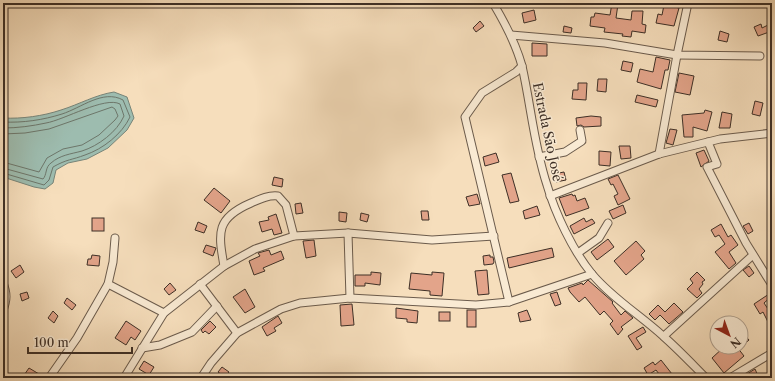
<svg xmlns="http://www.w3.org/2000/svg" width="775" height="381" font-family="'Libre Caslon Text',serif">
<rect width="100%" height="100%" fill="#f6debc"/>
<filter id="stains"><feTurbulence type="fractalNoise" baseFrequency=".005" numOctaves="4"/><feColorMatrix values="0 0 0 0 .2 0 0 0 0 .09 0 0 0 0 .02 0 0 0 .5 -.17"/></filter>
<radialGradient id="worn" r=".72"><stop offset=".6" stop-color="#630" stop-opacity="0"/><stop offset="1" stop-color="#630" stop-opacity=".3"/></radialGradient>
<path fill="#9dbcaf" stroke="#778478" d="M 114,92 L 127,97 L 134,118 L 127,130 L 108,148 L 87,159 L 68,163 L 56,170 L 53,183 L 45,189 L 34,187 L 3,177 L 3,118 C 22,119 43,116 61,110 C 80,104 95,95 114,92 Z"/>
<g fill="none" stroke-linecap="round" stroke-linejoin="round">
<g stroke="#6d766a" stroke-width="1">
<path d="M 3,122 C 23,123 43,120 62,114 C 81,108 103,89 123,100 L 130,117 C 122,134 103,149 85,155 C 72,160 67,159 53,167 L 49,180 L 44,185 L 3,173"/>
<path d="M 3,128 C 18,128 32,126 46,123 C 64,120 105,96 120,104 L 124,116 C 117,132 98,146 82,151 C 71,154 60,155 51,163 C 45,167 47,175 43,179 L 3,168"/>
<polyline points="3,134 25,133 49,129 112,107 115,109 118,116 115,120 99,135 82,145 63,149 47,158 39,172 3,162"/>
</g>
</g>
<g fill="#e3a48a" stroke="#3d2f26">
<polygon points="612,3 618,4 616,18 631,20 632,11 643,11 642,24 646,25 645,33 632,31 631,37 622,36 623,34 604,32 605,28 590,26 591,17 594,17 595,13 610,15"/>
<polygon points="664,5 679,8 674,26 656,23 658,14 662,15"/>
<polygon points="534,10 536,20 524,23 522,13"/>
<polygon points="480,21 484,26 476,32 473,28"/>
<polygon points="772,23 772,31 758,36 754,27 761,24 762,28"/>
<polygon points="564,26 572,28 571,33 563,32"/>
<polygon points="720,31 729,34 727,42 718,40"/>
<polygon points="532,43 547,44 547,56 532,56"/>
<polygon points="656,57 670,60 668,70 665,70 661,89 637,82 640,69 653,72"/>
<polygon points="623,61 633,63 631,72 621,70"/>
<polygon points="679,73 694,76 690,95 675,92"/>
<polygon points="598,79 607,79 606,92 597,91"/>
<polygon points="578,83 587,83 586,100 572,99 573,90 578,90"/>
<polygon points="637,95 658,100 656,107 635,102"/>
<polygon points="755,101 763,103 760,116 752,114"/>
<polygon points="705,110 712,112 707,131 693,127 693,137 684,137 682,115 704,113"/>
<polygon points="722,112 732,114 730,128 719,128"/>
<polygon points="591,116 601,117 601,126 584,127 581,125 577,126 576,118"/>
<polygon points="670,129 677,130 673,145 666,143"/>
<polygon points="619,146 630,146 631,158 621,159"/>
<polygon points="704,150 709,161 701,167 696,153"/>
<polygon points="599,151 611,152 610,166 599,165"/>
<polygon points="496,153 499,162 485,166 483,157"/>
<polygon points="564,172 566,180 556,182 554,174"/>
<polygon points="511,173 519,201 510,203 502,175"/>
<polygon points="618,175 630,199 618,205 614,196 618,194 613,184 611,185 608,179"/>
<polygon points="274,177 283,179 282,187 272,185"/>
<polygon points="214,188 230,201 221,213 204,200"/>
<polygon points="477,194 480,204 469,206 466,197"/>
<polygon points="572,194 573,196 575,195 577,201 585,198 589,208 566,216 559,198"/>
<polygon points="301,203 303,213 296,214 295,204"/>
<polygon points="623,205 626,213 613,219 609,211"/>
<polygon points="537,206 540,215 525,219 523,211"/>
<polygon points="421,211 428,211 429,220 422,220"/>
<polygon points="339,212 347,213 346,222 339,221"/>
<polygon points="361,213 369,215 367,222 360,220"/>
<polygon points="276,214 282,233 274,235 272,229 262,232 259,222 269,220 268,217"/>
<rect x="92" y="218" width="12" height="13"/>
<polygon points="584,218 586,222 592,219 595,223 574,234 570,226"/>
<polygon points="198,222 207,226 204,233 195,230"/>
<polygon points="749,223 753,231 748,234 743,226"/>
<polygon points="721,224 728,237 731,235 738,245 729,252 736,263 729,269 715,252 725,244 719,235 715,237 711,230"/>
<polygon points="608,239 614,247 597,260 591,252"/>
<polygon points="314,240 316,256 306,258 303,241"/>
<polygon points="636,241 645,251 641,255 644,259 626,275 614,261"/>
<polygon points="206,245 216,248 213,256 203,252"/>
<polygon points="552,248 554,257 509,268 507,258"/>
<polygon points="269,250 271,255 281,251 284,259 263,268 265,271 254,275 249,261 260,256 258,253"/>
<polygon points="92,255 100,256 99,266 87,265 88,259 91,259"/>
<polygon points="490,255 490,257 493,257 494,262 493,264 484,265 483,256"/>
<polygon points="20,265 24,272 16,278 11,271"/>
<polygon points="749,266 754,273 749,277 743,270"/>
<polygon points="487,270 489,294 478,295 475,271"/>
<polygon points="371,272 381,273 380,285 365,283 365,286 355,286 355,275 371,275"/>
<polygon points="432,272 444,273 442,296 430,295 430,291 409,289 411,273 432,275"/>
<polygon points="697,272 705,280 702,282 703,284 699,289 702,293 697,298 687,289 693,283 690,279"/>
<polygon points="588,280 613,302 612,303 621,315 625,311 633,318 621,327 623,329 618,335 610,324 613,321 604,311 600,315 585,297 579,302 570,292 568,288 582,283 583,285"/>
<polygon points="170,283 176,290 169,295 164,289"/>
<polygon points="245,289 255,307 245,313 233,297"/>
<polygon points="27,292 29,298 22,301 20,294"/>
<polygon points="557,292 561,304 555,306 550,294"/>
<polygon points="772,292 772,296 764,303 772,315 772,330 763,312 760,314 754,304"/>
<polygon points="67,298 76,305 72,310 64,303"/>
<polygon points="674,303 683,312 669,324 660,315 655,320 649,314 658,305 665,312"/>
<polygon points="352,304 354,325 341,326 340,305"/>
<polygon points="396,308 418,311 417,323 407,322 407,319 396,318"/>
<rect x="467" y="310" width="9" height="17"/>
<polygon points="527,310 531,320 520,322 518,313"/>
<polygon points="53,311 58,316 54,323 48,318"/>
<rect x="439" y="312" width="11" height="9"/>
<polygon points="278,316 282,323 274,328 276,331 267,336 262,327"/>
<polygon points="126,321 141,331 135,340 131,337 126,345 115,338"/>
<polygon points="210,321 216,327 209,334 205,331 203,333 201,330"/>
<polygon points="643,327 646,332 636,338 642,347 637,350 628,336"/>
<polygon points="741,331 749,340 741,347"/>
<polygon points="724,347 737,347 744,356 724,373 712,358"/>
<polygon points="661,360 672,374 667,378 662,378 656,370 648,375 644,368 653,362 655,365"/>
<polygon points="144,361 154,367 149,375 139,369"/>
<polygon points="222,367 229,372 225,377 218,372"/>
<polygon points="29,368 39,374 36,378 22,378"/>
<polygon points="755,369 759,378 749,378 747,374"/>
</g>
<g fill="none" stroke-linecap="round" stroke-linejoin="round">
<defs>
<g id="minor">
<path d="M 493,3 C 505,23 516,44 522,66 C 531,106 534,146 547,185 C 555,213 573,251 592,274 C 612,298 640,315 663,336 C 678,349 692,364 706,378"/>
<polyline points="511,35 605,43 677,55 760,56"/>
<polyline points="708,142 717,164 707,167 746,243 772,285"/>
<polyline points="659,154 677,55 688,3"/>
<polyline points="539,157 565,152 582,141 580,130"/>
<polyline points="550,196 659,154 720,139 772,133"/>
<polyline points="348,233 350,298"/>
<polyline points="578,253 599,238 608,223"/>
<path d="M 224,266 C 218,232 216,218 251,203 C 260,199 268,195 278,196 L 286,205 L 294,236"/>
<path d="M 3,283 C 7,293 7,300 3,310"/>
<polyline points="108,284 164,313"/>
<polyline points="200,284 237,333"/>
<polyline points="509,302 465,117 482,93 516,72 522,66"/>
<polyline points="664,336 753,255"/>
<polyline points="142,348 160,345 192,332 217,306"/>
<polyline points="49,378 77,338 108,284 113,262 115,238"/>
<polyline points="124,378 164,313 224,266 255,249 294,236 348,233 432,240 494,236"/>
<polyline points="201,378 211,363 237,333 281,309 300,303 350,298 476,305 509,302 592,274"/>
<polyline points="730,378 772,353"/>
</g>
</defs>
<use href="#minor" stroke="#6b5b4c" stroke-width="9"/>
<use href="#minor" stroke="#f9ead3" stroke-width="7"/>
</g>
<g text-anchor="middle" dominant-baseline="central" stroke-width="3" stroke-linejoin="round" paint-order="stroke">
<g font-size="13" fill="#3d2f26" stroke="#f9ead3">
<text transform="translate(548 132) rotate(78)">Estrada São José</text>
</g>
</g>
<rect width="775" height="381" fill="none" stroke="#f6debc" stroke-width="16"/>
<rect x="4" y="4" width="767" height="373" fill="none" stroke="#3d2f26" stroke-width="2"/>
<rect x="8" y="8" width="759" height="365" fill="none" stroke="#3d2f26"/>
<g transform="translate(729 335) rotate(139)"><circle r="19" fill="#f9ead3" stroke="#ae9f8e"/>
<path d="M0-3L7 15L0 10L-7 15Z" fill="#8f2418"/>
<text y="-6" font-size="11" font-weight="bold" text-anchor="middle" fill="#3d2f26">N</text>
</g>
<path d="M28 347v6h104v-6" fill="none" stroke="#3d2f26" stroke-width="2"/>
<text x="34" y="347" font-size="12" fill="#3d2f26" stroke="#f9ead3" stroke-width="3" paint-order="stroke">100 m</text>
<rect width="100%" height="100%" filter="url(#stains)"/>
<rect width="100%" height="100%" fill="url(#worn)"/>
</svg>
